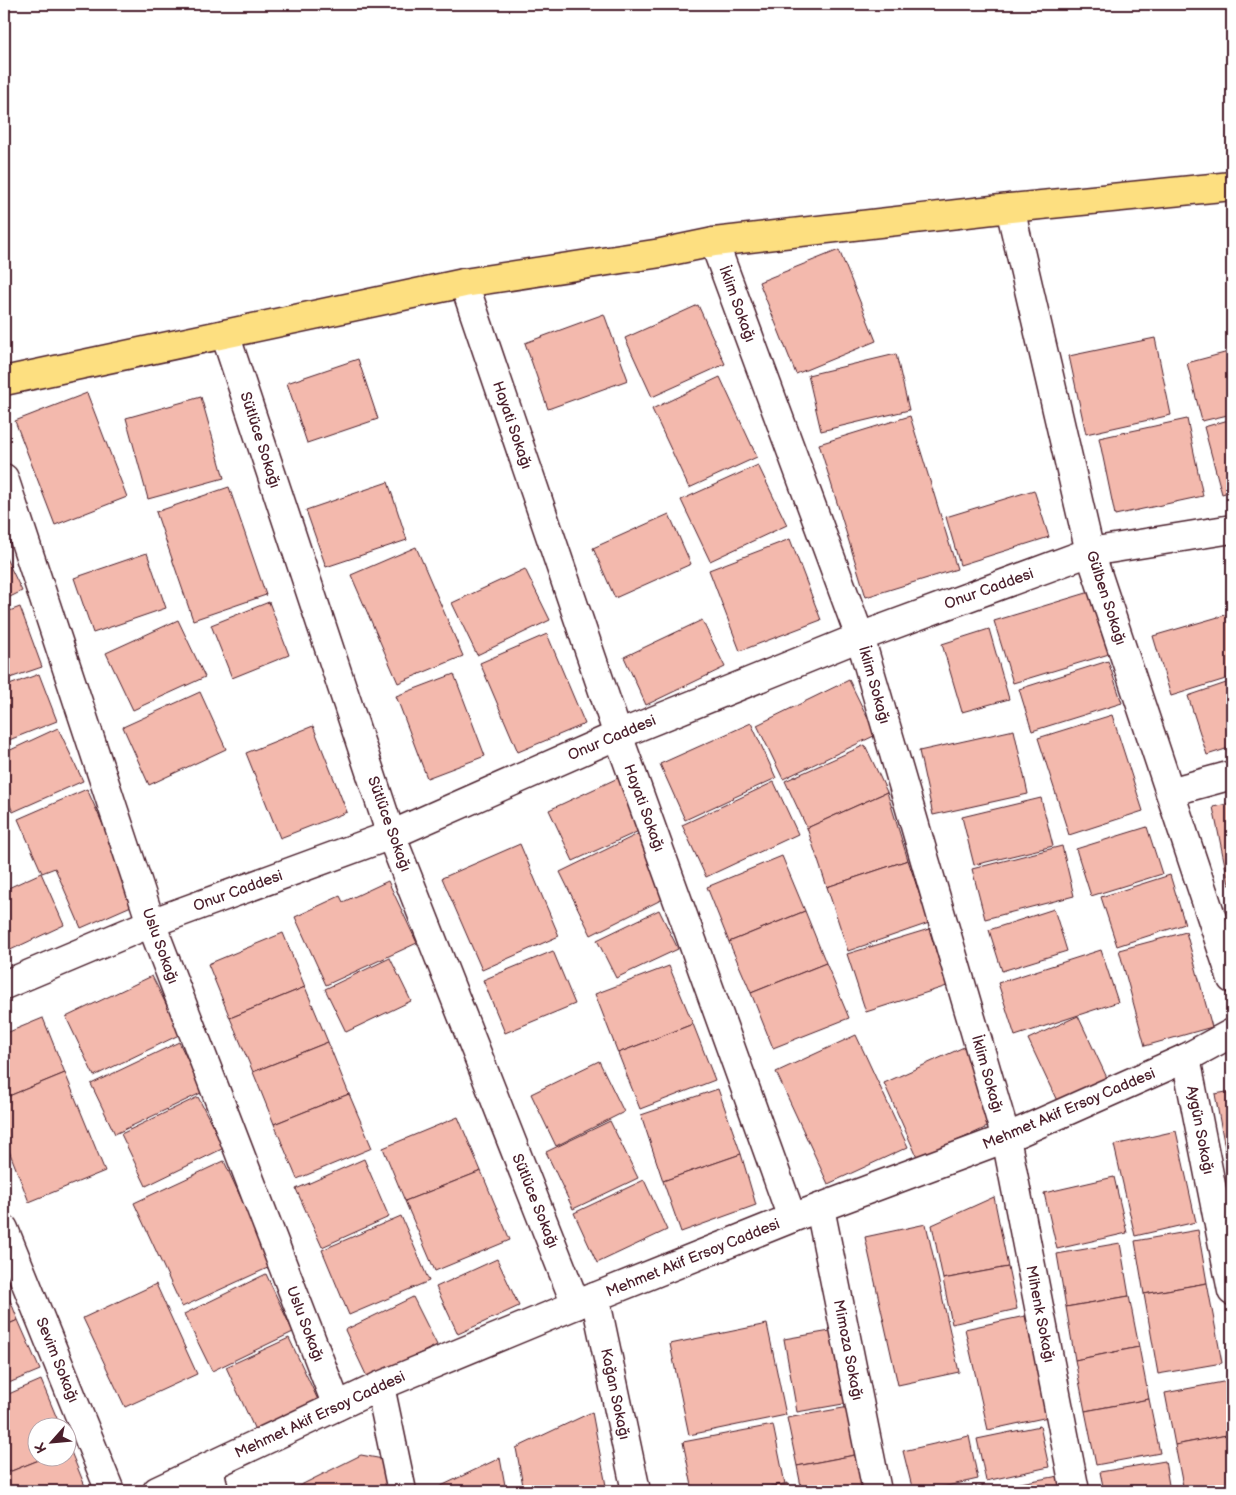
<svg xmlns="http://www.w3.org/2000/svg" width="1236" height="1495" font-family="'Balsamiq Sans',sans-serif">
<rect width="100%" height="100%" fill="#fff"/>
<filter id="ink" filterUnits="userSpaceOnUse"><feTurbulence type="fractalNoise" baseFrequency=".02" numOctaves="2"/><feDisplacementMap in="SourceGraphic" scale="10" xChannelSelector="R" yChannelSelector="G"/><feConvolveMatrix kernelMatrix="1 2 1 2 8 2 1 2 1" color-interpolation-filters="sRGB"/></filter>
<g filter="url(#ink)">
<g fill="#f3b9ad" stroke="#4a1f2b">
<polygon points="839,250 876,341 796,374 759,282"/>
<polygon points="698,305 725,364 652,397 625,338"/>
<polygon points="604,314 628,380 548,409 525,343"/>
<polygon points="1155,338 1171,415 1086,434 1069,356"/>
<polygon points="1232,351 1232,414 1202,421 1187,363"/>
<polygon points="896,354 909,410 821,431 808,375"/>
<polygon points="358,359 378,419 307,443 287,383"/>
<polygon points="720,377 757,457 689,488 652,409"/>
<polygon points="87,393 127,497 55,525 15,421"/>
<polygon points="201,397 224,478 148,499 126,418"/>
<polygon points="910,416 957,569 866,597 819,444"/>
<polygon points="1187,419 1203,496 1115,515 1099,438"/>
<polygon points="1232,419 1232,491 1222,494 1204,427"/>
<polygon points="758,465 787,525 710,561 681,500"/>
<polygon points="388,482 407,540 326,567 306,510"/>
<polygon points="229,487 266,595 193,620 156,512"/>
<polygon points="1034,490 1049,537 960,565 946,517"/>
<polygon points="669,514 691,564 615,598 593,548"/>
<polygon points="790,539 821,620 740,651 709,570"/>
<polygon points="416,547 463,656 398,683 351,575"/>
<polygon points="147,553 166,608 93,633 74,578"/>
<polygon points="4,554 22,591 4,600"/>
<polygon points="525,569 550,620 477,655 452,603"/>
<polygon points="1090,592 1109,654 1013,683 994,621"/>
<polygon points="269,602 289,655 232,678 211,625"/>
<polygon points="20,607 42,667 4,680 4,613"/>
<polygon points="1232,613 1232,677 1171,696 1153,636"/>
<polygon points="178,620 205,677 133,710 106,653"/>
<polygon points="702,620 725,667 646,705 624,657"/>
<polygon points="989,629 1009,699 962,712 942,644"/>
<polygon points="547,634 585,724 518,752 480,663"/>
<polygon points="1108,661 1122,703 1032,731 1019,689"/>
<polygon points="39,674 57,721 4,742 4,687"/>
<polygon points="454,674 485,756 427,778 396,696"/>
<polygon points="849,680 876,735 783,779 757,725"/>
<polygon points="1232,681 1232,747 1207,755 1188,696"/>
<polygon points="200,692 226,749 149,785 123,727"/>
<polygon points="1112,715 1143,811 1069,835 1038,738"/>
<polygon points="751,723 776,778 685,820 660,764"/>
<polygon points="313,726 347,812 280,838 246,753"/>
<polygon points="58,728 83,781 13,812 4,792 4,753"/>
<polygon points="1014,730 1028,794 933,815 919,751"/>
<polygon points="865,745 887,792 807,828 785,781"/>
<polygon points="618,778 641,830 573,861 549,810"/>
<polygon points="774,782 798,834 706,877 682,825"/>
<polygon points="87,789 138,903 81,928 55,868 42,873 18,819"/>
<polygon points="887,792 908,860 827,887 807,828"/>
<polygon points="1041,798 1053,846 974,865 962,817"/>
<polygon points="1232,803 1232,884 1229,885 1213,807"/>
<polygon points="1147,827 1162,874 1091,896 1076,849"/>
<polygon points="640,833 671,895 591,935 560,872"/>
<polygon points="520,844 559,936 482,970 442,878"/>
<polygon points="1062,846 1074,896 985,919 972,869"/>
<polygon points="782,856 805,911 729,942 707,887"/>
<polygon points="908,860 929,923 848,951 827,887"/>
<polygon points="41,873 64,925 4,953 4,890"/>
<polygon points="1170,875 1185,924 1117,946 1101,897"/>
<polygon points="388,881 417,943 326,985 295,917 340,896 343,902"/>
<polygon points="1054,909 1067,951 1002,971 989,930"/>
<polygon points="659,910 678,949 616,978 597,940"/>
<polygon points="805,911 826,963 751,993 729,942"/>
<polygon points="929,929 947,986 866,1012 847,954"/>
<polygon points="1186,932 1212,1027 1145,1046 1119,950"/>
<polygon points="283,933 305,987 230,1018 208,964"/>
<polygon points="1101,950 1118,1002 1015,1036 998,983"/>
<polygon points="553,951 575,1004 505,1033 483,980"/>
<polygon points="390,958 411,1001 346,1032 325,989"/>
<polygon points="826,963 849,1018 773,1048 751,993"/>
<polygon points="669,966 693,1024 618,1053 595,994"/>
<polygon points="152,976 181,1034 94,1076 66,1017"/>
<polygon points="305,987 328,1042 253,1072 230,1018"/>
<polygon points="1078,1016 1108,1080 1058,1103 1028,1039"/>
<polygon points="43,1018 65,1073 4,1098 4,1034"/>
<polygon points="693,1024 715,1080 640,1109 618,1053"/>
<polygon points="856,1035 908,1147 828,1184 776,1072"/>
<polygon points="179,1042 203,1092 115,1134 91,1084"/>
<polygon points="328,1042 349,1094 274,1124 253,1072"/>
<polygon points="964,1047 998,1122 918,1159 884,1083"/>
<polygon points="599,1061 624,1112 556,1146 531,1094"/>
<polygon points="65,1073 105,1171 29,1202 4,1138 4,1098"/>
<polygon points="718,1089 741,1154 663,1181 641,1115"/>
<polygon points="1232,1091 1232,1158 1227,1159 1215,1094"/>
<polygon points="349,1094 372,1148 297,1179 274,1124"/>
<polygon points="198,1097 224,1148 146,1186 121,1134"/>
<polygon points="458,1117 481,1171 405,1201 383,1148"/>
<polygon points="610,1121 638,1178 573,1209 546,1152"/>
<polygon points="1176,1131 1196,1222 1135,1236 1114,1145"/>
<polygon points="741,1154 756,1205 681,1232 663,1181"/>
<polygon points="1232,1158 1232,1186 1227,1159"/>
<polygon points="364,1159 389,1217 322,1247 296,1189"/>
<polygon points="224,1161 272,1266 182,1307 134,1203"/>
<polygon points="481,1171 510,1240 435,1271 405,1201"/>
<polygon points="1114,1177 1127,1233 1057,1249 1044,1193"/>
<polygon points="644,1180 667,1230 597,1263 574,1213"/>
<polygon points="994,1197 1008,1267 943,1279 932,1225"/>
<polygon points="401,1216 429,1281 349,1315 322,1250"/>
<polygon points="926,1224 959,1372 898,1385 865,1237"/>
<polygon points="1198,1230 1207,1283 1144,1294 1135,1241"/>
<polygon points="1120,1243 1129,1296 1066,1307 1057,1254"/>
<polygon points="497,1259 519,1306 458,1334 436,1287"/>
<polygon points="1008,1267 1017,1309 952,1324 943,1279"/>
<polygon points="266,1274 293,1332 212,1371 184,1314"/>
<polygon points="1207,1283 1222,1363 1158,1374 1144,1294"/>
<polygon points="156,1284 197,1374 125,1407 83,1318"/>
<polygon points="4,1285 18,1320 4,1326"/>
<polygon points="1129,1296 1139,1347 1075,1360 1066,1307"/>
<polygon points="413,1297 437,1345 368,1379 345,1330"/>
<polygon points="1025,1316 1048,1417 988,1430 965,1329"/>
<polygon points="18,1320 40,1370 4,1385 4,1326"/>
<polygon points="767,1324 786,1415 689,1435 670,1344"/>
<polygon points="836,1330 849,1403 797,1412 784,1339"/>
<polygon points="289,1338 318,1400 255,1430 226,1367"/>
<polygon points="1139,1347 1149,1399 1085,1411 1075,1360"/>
<polygon points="41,1380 61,1428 38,1428 38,1458 44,1458 4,1474 4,1396"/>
<polygon points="1228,1381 1232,1403 1232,1434 1175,1445 1165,1393"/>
<polygon points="1149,1399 1160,1453 1096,1465 1085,1411"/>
<polygon points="849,1407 860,1454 797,1466 787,1418"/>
<polygon points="592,1412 607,1491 524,1491 516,1448"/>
<polygon points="773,1425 785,1484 742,1491 693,1491 683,1442"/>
<polygon points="1040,1426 1049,1467 986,1481 977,1439"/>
<polygon points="1232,1434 1232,1490 1184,1491 1175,1445"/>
<polygon points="969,1436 978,1479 925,1491 913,1491 903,1451"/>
<polygon points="69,1447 87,1491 4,1491 4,1474 44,1458 68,1458 68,1448"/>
<polygon points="860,1454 867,1491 802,1491 797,1466"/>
<polygon points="361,1455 383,1459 390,1491 289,1491"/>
<polygon points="500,1458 506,1491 440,1491 439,1487"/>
<polygon points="1165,1461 1170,1491 1104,1491 1100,1472"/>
<polygon points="1059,1476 1062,1491 999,1491 998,1487"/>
<polygon points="788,1483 789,1491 742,1491 785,1484"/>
<polygon points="983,1486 984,1491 958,1491"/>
</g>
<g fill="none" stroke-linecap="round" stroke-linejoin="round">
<defs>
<g id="minor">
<polyline points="1010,208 1090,552 1232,979"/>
<polyline points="714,242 860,637 1006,1138 1075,1491"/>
<polyline points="464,283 618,735 792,1218"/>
<polyline points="225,334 391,835 576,1305"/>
<polyline points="4,478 151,923 337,1406"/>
<polyline points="1170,792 1232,775"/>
<polyline points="4,985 151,923 391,835 618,735 860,637 1090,552 1232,529"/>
<polyline points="1186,1058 1232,1291"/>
<polyline points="820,1208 877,1491"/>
<polyline points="4,1229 110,1491"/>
<polyline points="595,1297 636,1491"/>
<polyline points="380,1386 402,1491"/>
<polyline points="209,1467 214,1491"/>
<polyline points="157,1491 380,1386 595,1297 792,1218 1006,1138 1186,1058 1232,1033"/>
</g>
<polyline id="major" points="4,381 464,283 661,253 714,242 1010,208 1232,186"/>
</defs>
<use href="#minor" stroke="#4a1f2b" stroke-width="31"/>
<use href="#major" stroke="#4a1f2b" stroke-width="31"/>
<use href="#minor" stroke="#fff" stroke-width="28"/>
<use href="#major" stroke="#fddf80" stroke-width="28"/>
</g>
</g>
<g text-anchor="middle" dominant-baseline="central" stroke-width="4" stroke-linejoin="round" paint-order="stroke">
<g font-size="15" fill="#4a1f2b" stroke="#fff">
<text transform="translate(737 304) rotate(70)">İklim Sokağı</text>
<text transform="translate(512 425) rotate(71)">Hayati Sokağı</text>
<text transform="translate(260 440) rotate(72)">Sütlüce Sokağı</text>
<text transform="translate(989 589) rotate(-20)">Onur Caddesi</text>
<text transform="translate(1106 598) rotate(72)">Gülben Sokağı</text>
<text transform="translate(874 685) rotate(74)">İklim Sokağı</text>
<text transform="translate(612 738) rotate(-23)">Onur Caddesi</text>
<text transform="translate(644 808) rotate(70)">Hayati Sokağı</text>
<text transform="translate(389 824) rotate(70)">Sütlüce Sokağı</text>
<text transform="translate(238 891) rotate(-20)">Onur Caddesi</text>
<text transform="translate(160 946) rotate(70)">Uslu Sokağı</text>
<text transform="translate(987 1074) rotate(74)">İklim Sokağı</text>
<text transform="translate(1069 1109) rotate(-23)">Mehmet Akif Ersoy Caddesi</text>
<text transform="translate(1200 1130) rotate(79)">Aygün Sokağı</text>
<text transform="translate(535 1201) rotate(68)">Sütlüce Sokağı</text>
<text transform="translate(693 1258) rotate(-22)">Mehmet Akif Ersoy Caddesi</text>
<text transform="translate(1040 1314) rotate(79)">Mihenk Sokağı</text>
<text transform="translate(305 1324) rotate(69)">Uslu Sokağı</text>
<text transform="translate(848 1350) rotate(79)">Mimoza Sokağı</text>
<text transform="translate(57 1360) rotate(68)">Sevim Sokağı</text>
<text transform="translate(615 1394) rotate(78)">Kağan Sokağı</text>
<text transform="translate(320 1415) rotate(-25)">Mehmet Akif Ersoy Caddesi</text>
</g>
</g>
<rect width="1236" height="1495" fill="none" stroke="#fff" stroke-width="20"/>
<rect x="10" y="10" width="1216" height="1475" fill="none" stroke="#4a1f2b" stroke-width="2" filter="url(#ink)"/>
<g transform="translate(52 1442) rotate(243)"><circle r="24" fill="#ffffff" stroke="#b7a5aa"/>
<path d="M0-4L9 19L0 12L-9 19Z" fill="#4a1f2b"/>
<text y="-8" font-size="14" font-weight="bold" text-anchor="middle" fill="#4a1f2b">K</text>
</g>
</svg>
